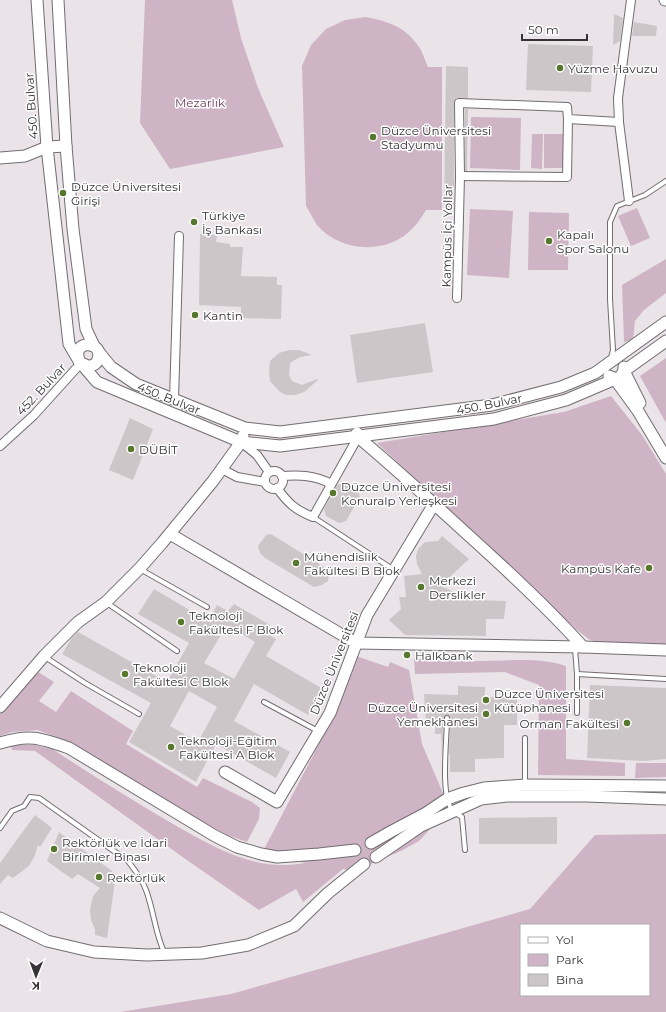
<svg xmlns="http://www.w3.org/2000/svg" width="666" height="1012" font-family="Montserrat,sans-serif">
<rect width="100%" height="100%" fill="#eae4e8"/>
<g fill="#ceb4c5" fill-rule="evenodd">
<polygon points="145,0 232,0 241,38 258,88 284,147 170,169 140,123"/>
<path d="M 366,17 C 389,22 405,26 419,47 C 423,53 425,61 428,67 L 442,67 L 442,210 L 426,210 C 422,216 418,223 413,228 C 388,255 341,253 317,225 C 313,219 310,212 306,206 L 302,66 L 311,45 L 326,29 L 345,20 Z"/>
<polygon points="471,117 521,118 520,170 470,168"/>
<polygon points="532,134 543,134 542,169 531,168"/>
<rect x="544" y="134" width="22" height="34"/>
<polygon points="637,208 650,238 631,246 618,216"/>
<polygon points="470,209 513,211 509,278 467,275"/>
<polygon points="529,212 569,213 568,270 528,270"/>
<polygon points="666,259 666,293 644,310 635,321 633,340 624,342 622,285"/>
<polygon points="666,358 666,423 640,376"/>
<polygon points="611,396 642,435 666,474 666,645 614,645 590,640 577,630 377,443 564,412"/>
<path d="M 356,656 L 388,667 L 390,662 L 409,670 L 422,744 L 445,798 L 434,825 L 419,841 L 401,851 L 354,871 L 343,869 L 303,902 L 296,889 L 259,910 L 184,858 L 35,751 L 12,750 L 11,745 L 35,745 L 52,749 C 94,776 136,803 180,828 C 207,843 234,859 267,864 C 279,866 293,865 306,863 L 261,855 L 330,723 Z"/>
<path d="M 414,659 C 436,660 458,662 479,661 C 508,661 539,657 566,666 L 566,759 L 625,763 L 625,776 L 538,775 L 539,685 L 505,672 L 415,674 Z"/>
<polygon points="35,670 54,682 39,701 56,712 71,691 133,731 126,744 197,787 203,778 252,802 260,808 259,819 247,842 227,835 164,800 68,741 37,730 12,732 0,736 0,712"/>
<polygon points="636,763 666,763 666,777 635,778"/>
<path d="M 666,834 L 666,1012 L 120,1012 L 231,994 L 530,909 L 595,835 ZM 521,925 L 649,925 L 649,995 L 521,995 Z"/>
</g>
<g fill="#ccc6c9" fill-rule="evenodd">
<polygon points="614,14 623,18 620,41 613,45"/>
<polygon points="634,22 657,26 656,36 632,36"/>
<polygon points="528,44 593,46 591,92 526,90"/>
<polygon points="446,66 468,67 468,98 457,98 454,103 454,209 444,209"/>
<polygon points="465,109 468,109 467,171 465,171"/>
<polygon points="200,234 217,235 216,242 230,244 230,247 243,247 241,276 277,277 277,285 282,285 281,319 241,318 241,307 199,305"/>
<polygon points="425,323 433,372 357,383 350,335"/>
<polygon points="289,350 299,350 312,355 300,357 290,363 289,375 292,381 302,385 317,379 318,380 304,392 295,395 286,395 280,392 270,381 269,371 270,361 279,353"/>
<polygon points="130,418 153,429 133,480 109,470"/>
<polygon points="346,482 358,490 360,497 346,521 339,523 326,516 324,509 337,485"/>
<polygon points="271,534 327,569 329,574 328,581 322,585 314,587 265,558 260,553 258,546 266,535"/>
<polygon points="442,536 469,559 440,586 457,593 462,597 473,600 506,601 504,619 486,619 486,636 405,635 389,620 401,609 399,597 406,597 404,576 422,574 417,564 416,556 418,549 425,542 438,541"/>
<path d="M 154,589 L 208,621 L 217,605 L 228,611 L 234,604 L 270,625 L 266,633 L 276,639 L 266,656 L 323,689 L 308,715 L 254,684 L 234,721 L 290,752 L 276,778 L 216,744 L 196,782 L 129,742 L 151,703 L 62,654 L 71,639 L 78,632 L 167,682 L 189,643 L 138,614 ZM 227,625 L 255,642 L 234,679 L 204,663 ZM 189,691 L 217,707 L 198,742 L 170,726 Z"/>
<polygon points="590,685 666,688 666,759 643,761 587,758"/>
<polygon points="458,686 485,687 485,697 517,698 517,725 504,725 504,758 475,759 475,772 450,772 450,755 449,755 450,718 449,715 446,715 444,718 442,755 441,734 435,734 435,724 426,724 424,694 458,695"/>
<polygon points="35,815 52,828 40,847 38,845 35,855 29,866 13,878 8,875 0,884 0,863"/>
<polygon points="557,817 557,844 479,844 479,818"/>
<polygon points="59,832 116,874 107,938 95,935 95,929 91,920 90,910 93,896 100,888 78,874 72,879 47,861"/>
</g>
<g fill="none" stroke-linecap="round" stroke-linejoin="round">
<defs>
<g id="lane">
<polyline points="611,358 613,350 610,299 610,222 617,206 645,195 666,181"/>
<polyline points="313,517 394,570"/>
<polyline points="140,569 207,607"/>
<polyline points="107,603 177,651"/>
<polyline points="575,648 577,674 577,713"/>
<polyline points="45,657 85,683 139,714"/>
<polyline points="577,674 666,679"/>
<polyline points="264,702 318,731"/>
<path d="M 447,718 C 447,740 440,794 452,810 C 454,813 459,815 462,817 L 465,850"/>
<polyline points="525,738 525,784"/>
<path d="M 0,828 L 12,811 L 24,806 L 30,797 L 39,798 L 128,861 C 135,870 142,879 146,890 C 154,911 155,934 165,954"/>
</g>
<g id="street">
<polyline points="460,176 567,177 568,119"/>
<polyline points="629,201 619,122 618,98 631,0"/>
<polyline points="457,298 460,176 459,103 567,107 568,119 619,122"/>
<polyline points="174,399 179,236"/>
<polyline points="241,442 257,455 269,472"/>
<polyline points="0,446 34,415 81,363"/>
<polyline points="222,469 237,477 265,482"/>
<circle cx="274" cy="480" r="9"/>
<path d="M 282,476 C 300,475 315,475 331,484"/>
<path d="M 277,488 C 288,503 295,510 313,517 L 358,437"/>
</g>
<g id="secondary">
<polyline points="37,0 47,147 69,344 79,361 97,382 241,442 280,446 494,419 566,400 620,377 624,371 666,341"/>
<polyline points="58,0 66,146 73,229 86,329 94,346"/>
<polyline points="665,0 666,0"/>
<polyline points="0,158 25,156 47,147 66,146"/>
<polyline points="98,351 111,367 136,384 245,428 280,432 492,405 561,387 595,373 666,322"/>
<path d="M 79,360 C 71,339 105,341 98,359 C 97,364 93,366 88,366 L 81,363"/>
<polyline points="624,367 624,371 640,403"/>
<polyline points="609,376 614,378 638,411 666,458"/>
<path d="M 357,433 L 358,437 C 395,468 431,501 467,534 C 507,570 547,607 583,647"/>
<polyline points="170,534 356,643 583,647 666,650"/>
<polyline points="0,707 44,656 78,622 106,602 140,568 162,543 213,481 241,442 243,436"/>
<path d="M 0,743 C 30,734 40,738 69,748 L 215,836 L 237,847 L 261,854 L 277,857 L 319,854 L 355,850"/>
<polyline points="225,772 277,802 330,713 367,615 434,504"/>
<polyline points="371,843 392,831 426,813 447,799 464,793 484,788 525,785 666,786"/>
<polyline points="376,857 421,826 481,799 507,796 586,796 666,799"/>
<polyline points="0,918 47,941 94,952 147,955 202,953 248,945 294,926 328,893 364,864"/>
</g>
</defs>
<use href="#lane" stroke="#726d70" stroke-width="6"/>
<use href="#street" stroke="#726d70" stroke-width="10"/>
<use href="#secondary" stroke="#726d70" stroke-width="13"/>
<use href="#lane" stroke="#fff" stroke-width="4"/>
<use href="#street" stroke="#fff" stroke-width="8"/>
<use href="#secondary" stroke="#fff" stroke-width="11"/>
</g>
<g fill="#57772d" stroke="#fff" stroke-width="1.5">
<circle cx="560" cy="68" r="4"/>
<circle cx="373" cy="137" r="4"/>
<circle cx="63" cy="193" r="4"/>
<circle cx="194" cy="222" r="4"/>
<circle cx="549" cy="241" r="4"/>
<circle cx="195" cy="315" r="4"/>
<circle cx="131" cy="449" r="4"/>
<circle cx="333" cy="493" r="4"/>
<circle cx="296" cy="563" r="4"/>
<circle cx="649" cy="568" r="4"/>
<circle cx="421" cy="587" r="4"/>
<circle cx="181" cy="622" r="4"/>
<circle cx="407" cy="655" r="4"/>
<circle cx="125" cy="674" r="4"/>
<circle cx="486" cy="700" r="4"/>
<circle cx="486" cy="714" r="4"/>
<circle cx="627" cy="723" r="4"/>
<circle cx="171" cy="747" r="4"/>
<circle cx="54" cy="849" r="4"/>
<circle cx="99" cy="877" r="4"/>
</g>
<g text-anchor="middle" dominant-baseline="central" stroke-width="3" stroke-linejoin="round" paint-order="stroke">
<g font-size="12" fill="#353334" stroke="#fff" text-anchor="start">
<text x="568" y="68">Yüzme Havuzu</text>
<text x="381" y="130">Düzce Üniversitesi<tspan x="381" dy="14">Stadyumu</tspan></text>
<text x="71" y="186">Düzce Üniversitesi<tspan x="71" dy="14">Girişi</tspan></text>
<text x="202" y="215">Türkiye<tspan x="202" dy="14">İş Bankası</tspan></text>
<text x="557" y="234">Kapalı<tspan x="557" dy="14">Spor Salonu</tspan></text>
<text x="203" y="315">Kantin</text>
<text x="139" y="449">DÜBİT</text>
<text x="341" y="486">Düzce Üniversitesi<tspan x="341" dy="14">Konuralp Yerleşkesi</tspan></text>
<text x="304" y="556">Mühendislik<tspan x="304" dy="14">Fakültesi B Blok</tspan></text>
<text x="641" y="568" text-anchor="end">Kampüs Kafe</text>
<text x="429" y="580">Merkezi<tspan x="429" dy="14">Derslikler</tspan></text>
<text x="189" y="615">Teknoloji<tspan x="189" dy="14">Fakültesi F Blok</tspan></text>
<text x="415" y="655">Halkbank</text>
<text x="133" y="667">Teknoloji<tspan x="133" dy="14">Fakültesi C Blok</tspan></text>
<text x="494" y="693">Düzce Üniversitesi<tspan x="494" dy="14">Kütüphanesi</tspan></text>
<text x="478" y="707" text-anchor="end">Düzce Üniversitesi<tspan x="478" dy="14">Yemekhanesi</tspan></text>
<text x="619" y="723" text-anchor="end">Orman Fakültesi</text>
<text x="179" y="740">Teknoloji-Eğitim<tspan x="179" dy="14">Fakültesi A Blok</tspan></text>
<text x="62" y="842">Rektörlük ve İdari<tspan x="62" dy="14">Birimler Binası</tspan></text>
<text x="107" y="877">Rektörlük</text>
</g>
<g font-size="12" fill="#6a3e5d" stroke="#fff">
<text x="200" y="102">Mezarlık</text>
</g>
<g font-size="12" fill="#353334" stroke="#fff">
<text transform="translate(31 106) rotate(-94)">450. Bulvar</text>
<text transform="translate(447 236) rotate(-89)">Kampüs İçi Yollar</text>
<text transform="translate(41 389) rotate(-47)">452. Bulvar</text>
<text transform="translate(169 398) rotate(22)">450. Bulvar</text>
<text transform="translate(489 404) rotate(-11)">450. Bulvar</text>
<text transform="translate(334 663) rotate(-68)">Düzce Üniversitesi</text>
</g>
</g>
<rect x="520" y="924" width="130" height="72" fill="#ffffff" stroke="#aeadae"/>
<rect x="528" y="937" width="20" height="6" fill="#ffffff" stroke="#aeadae"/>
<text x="556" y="944" font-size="12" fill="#353334">Yol</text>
<rect x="528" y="954" width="20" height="12" fill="#ceb4c5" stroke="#aeadae"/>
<text x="556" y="964" font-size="12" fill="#353334">Park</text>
<rect x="528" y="974" width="20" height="12" fill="#ccc6c9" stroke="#aeadae"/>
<text x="556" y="984" font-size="12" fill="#353334">Bina</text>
<g transform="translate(36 976) rotate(181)" stroke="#ffffff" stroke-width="3" paint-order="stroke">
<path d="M0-3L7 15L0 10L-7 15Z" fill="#353334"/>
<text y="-6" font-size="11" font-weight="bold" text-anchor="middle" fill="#353334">K</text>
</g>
<path d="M522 34v6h65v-6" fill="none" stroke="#353334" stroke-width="2"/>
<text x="528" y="34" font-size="12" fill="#353334" stroke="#ffffff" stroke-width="3" paint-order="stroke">50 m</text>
</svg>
